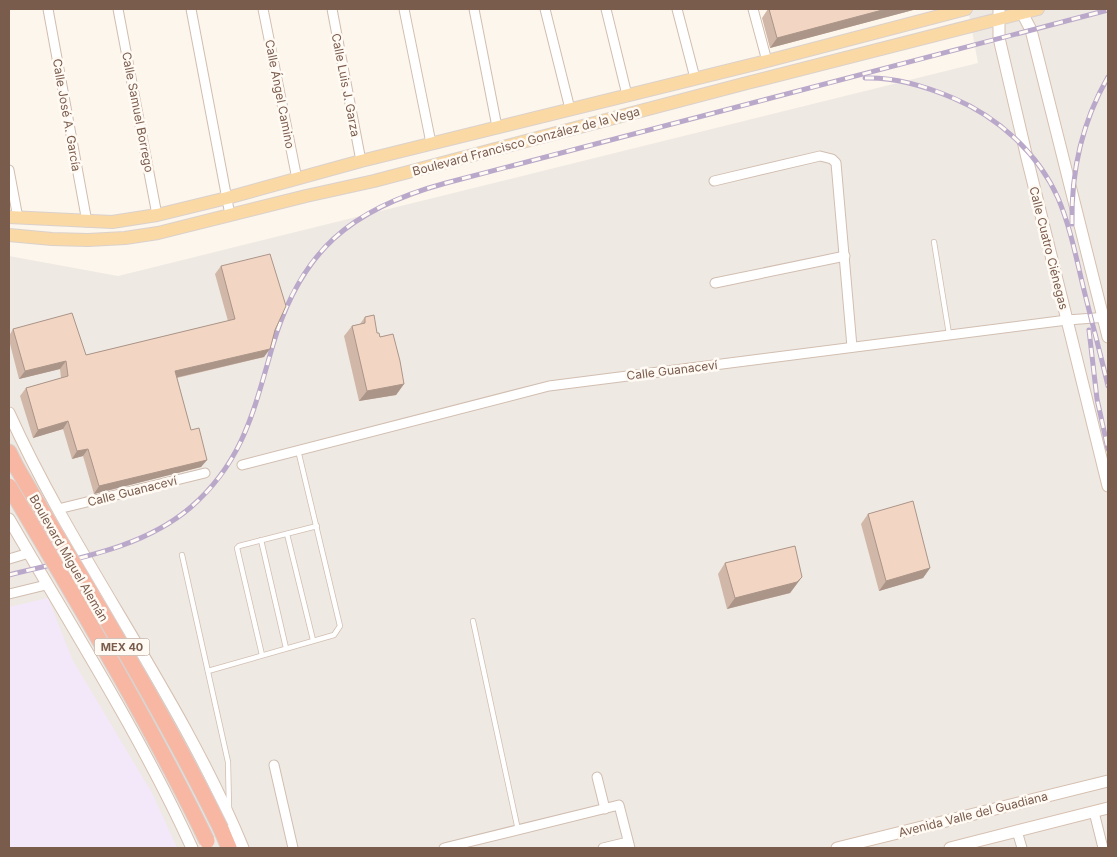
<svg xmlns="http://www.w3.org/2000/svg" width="1117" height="857" font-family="Inter,sans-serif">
<rect width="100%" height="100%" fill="#fdf6ec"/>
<polygon fill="#efe9e4" points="968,9 1108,9 1108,848 9,848 9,256 118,276 978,63"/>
<polygon fill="#f3e8fa" points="48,598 72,659 152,793 177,848 9,848 9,607"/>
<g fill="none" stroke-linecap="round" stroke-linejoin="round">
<defs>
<g id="lane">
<polyline points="934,242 949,334"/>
<polyline points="287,534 313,640"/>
<polyline points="261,540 286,648"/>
<polyline points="182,555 228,762 229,808"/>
<polyline points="473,621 518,830"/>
<polyline points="262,655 237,548 239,546 317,526"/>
<polyline points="208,671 334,635 340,626 298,450"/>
</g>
<g id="street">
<polyline points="48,9 87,222"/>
<polyline points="118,9 157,215"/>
<polyline points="191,9 230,215"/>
<polyline points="263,9 297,179"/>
<polyline points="332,9 361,161"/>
<polyline points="404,9 431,143"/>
<polyline points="474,9 497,127"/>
<polyline points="545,9 570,109"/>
<polyline points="606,9 627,95"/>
<polyline points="677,9 695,78"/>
<polyline points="753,9 767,61"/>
<polyline points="9,170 18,218"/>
<polyline points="714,181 820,156 832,159 836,163 852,347"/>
<polyline points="715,283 845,256"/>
<polyline points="242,465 549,386 1067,320 1108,317"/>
<polyline points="58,509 205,473"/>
<polyline points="9,559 29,553"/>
<polyline points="9,594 46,585"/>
<polyline points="274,765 293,848"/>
<polyline points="597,777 605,809"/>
<polyline points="1094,812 1103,848"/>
<polyline points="1017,831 1022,848"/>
<polyline points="444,848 619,805 630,848"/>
<polyline points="603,848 628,842"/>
</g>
<g id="secondary">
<polyline points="999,9 999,38 1027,158 1108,486"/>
<polyline points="1020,9 1031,30 1108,337"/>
<path d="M 9,413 C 77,563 180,695 243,848"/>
<path d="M 9,519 C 72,628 140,734 192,848"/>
<polyline points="837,848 1108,781"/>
<polyline points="950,848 1108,808"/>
</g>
<g id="primary">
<polyline points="9,217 112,222 157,215 227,198 361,161 767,61 966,9"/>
<polyline points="9,235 52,239 88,240 125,238 158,233 306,196 374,181 747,83 1038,9"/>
</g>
<g id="highway">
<polyline points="9,452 17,468"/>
<polyline points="221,829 229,848"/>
</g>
</defs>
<use href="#lane" stroke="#d1beb0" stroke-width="6"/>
<use href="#street" stroke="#d1beb0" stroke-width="11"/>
<use href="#secondary" stroke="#d6c0b0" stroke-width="13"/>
<use href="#primary" stroke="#dad1cd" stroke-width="14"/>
<use href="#highway" stroke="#dad1cd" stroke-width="17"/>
<use href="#lane" stroke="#fff" stroke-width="4.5"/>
<use href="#street" stroke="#fff" stroke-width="9"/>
<use href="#secondary" stroke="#fff" stroke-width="11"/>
<use href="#primary" stroke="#fbd9a5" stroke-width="12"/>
<use href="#highway" stroke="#f7b7a3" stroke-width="15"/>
<defs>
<g id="rail">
<path d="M 865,78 C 895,77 925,86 953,98 C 998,117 1038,153 1058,198 C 1070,226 1076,257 1083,286 C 1091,319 1100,352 1108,386"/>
<path d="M 1072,224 C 1071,172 1082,122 1108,77"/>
<polyline points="1089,330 1097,399 1108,449"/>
<path d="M 9,575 C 71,559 141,550 191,507 C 243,462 254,410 272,348 C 300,251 350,209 446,183 L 1108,10"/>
</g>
</defs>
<use href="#rail" stroke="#b9a8c9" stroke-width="5"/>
<use href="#rail" stroke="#fffaf3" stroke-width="3" stroke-dasharray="9" stroke-linecap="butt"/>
<defs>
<g id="highway-bridge">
<path d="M 17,468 C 87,588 160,705 221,829"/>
<path d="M 9,486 C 78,603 148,719 207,841"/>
</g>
</defs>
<use href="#highway-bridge" stroke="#dad1cd" stroke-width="17" stroke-linecap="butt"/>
<use href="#highway-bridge" stroke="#f7b7a3" stroke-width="15"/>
</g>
<g fill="#d1b7a8">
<polygon points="768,9 917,9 770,48 762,18"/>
<polygon points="221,266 275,330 264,357 177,378 191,430 207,460 201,467 94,494 83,456 72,459 63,429 33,438 20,396 26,388 61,378 60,369 19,379 9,340 9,336 13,329 86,355 228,321 215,274"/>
<polygon points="365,317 380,337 404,384 396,395 359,401 344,336 352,326 360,324"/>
<polygon points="868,514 930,568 923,578 879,591 861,524"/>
<polygon points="725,563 802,577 790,593 727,609 718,574"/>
</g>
<g fill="#aa9588">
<polygon points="886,9 917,9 770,48 777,38"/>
<polygon points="270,349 264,357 170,379 175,371"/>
<polygon points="66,361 60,369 19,379 25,371"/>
<polygon points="404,384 396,395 359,401 367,391"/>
<polygon points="68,421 63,429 33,438 38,430"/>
<polygon points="88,449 83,456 72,459 77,451"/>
<polygon points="207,460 201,467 94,494 99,486"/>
<polygon points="930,568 923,578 879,591 886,581"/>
<polygon points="802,577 790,593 727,609 735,598"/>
</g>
<g fill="#f3d5c3" stroke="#aa9588">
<polygon points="769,9 886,9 777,38"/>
<polygon points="270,254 286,306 275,330 270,349 175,371 191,430 199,428 207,460 99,486 88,449 77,451 68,421 38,430 26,388 68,376 66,361 25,371 13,329 72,313 86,355 235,319 221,266"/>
<polygon points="374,315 377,333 379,333 380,337 393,334 400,361 404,384 367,391 352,326 365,323 365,317"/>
<polygon points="913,501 930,568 886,581 868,514"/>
<polygon points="795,546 802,577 797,582 735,598 725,563"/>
</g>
<g text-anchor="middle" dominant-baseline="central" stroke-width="5" stroke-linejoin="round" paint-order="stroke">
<rect fill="#fffaf3" stroke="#a28b7f" stroke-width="1" x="94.5" y="638.5" width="55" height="17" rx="4"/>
<g font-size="11" font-weight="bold" fill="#7a5c4d">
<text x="122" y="647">MEX 40</text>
</g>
<g font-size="12" fill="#7a5c4d" stroke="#fffaf3">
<text transform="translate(346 85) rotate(79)">Calle Luis J. Garza</text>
<text transform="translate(280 94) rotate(79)">Calle Ángel Camino</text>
<text transform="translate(138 112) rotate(79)">Calle Samuel Borrego</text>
<text transform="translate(67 115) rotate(80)">Calle José A. García</text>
<text transform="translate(526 141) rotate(-15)">Boulevard Francisco González de la Vega</text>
<text transform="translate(1049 248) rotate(76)">Calle Cuatro Ciénegas</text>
<text transform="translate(672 370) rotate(-7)">Calle Guanaceví</text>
<text transform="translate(132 491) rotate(-14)">Calle Guanaceví</text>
<text transform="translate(69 558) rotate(60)">Boulevard Miguel Alemán</text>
<text transform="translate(973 814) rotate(-14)">Avenida Valle del Guadiana</text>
</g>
</g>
<rect width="1117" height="857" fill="none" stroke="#7a5c4d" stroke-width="20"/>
</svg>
